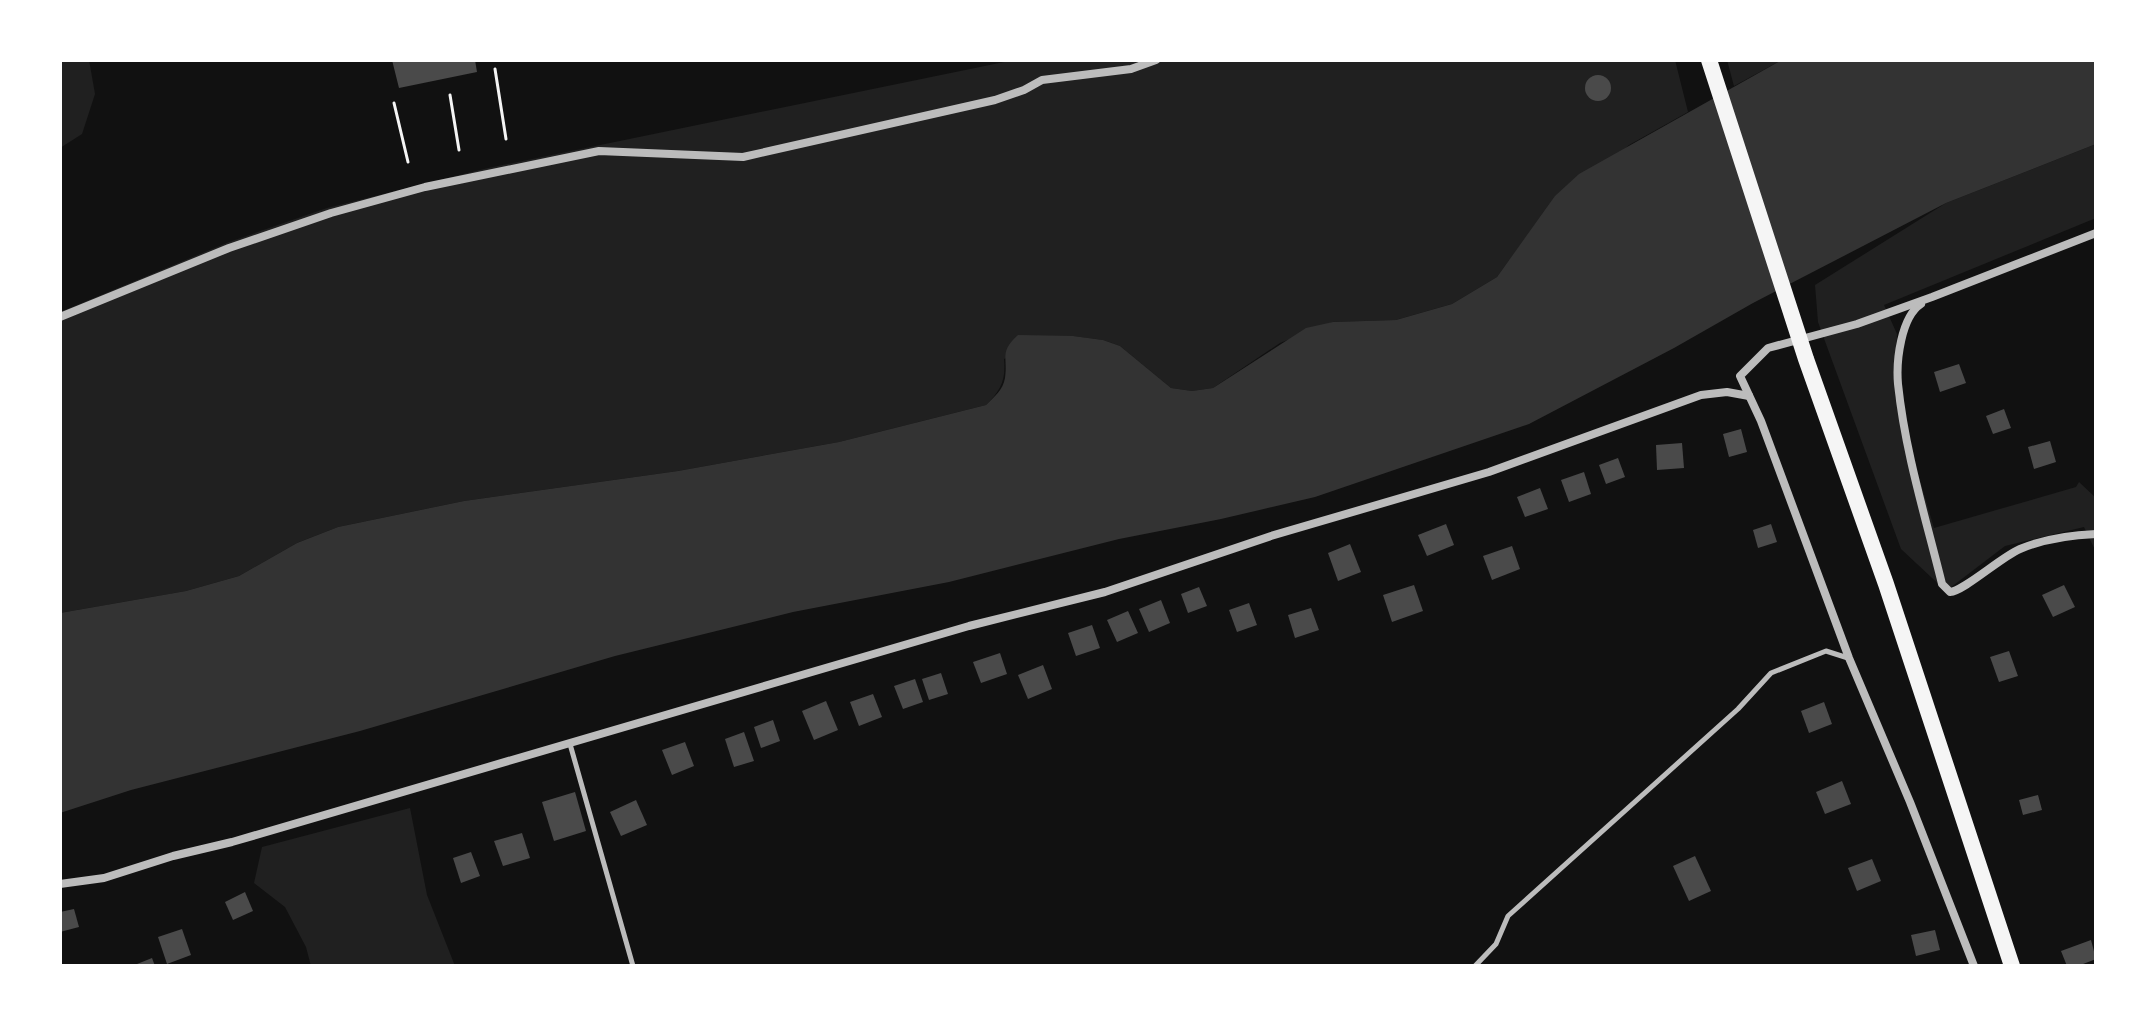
<svg xmlns="http://www.w3.org/2000/svg" width="2156" height="1026" font-family="'PT Sans Narrow',sans-serif">
<rect width="100%" height="100%" fill="#111"/>
<g fill="#202020">
<polygon points="60,60 89,60 95,94 82,134 60,148"/>
<path d="M 1014,60 L 1675,60 L 1688,112 L 1629,145 L 1519,247 L 1497,277 L 1452,304 L 1396,320 L 1333,322 L 1280,343 L 1213,388 L 1192,391 L 1171,388 L 1120,346 L 1103,340 L 1072,336 L 1004,359 C 1006,380 1001,390 986,405 L 839,442 L 678,471 L 464,501 L 338,527 L 297,543 L 239,576 L 186,591 L 60,613 L 60,312 L 229,242 L 327,208 L 488,168 Z"/>
<polygon points="1727,60 1782,60 1734,86"/>
<polygon points="2096,144 2096,218 1884,305 1897,334 1895,397 1934,528 2076,487 2079,482 2096,498 2096,552 2084,527 2005,546 1946,591 1901,549 1818,322 1815,285 1946,203"/>
<polygon points="410,808 427,895 455,966 311,966 306,947 285,907 254,883 262,847"/>
</g>
<path fill="#333" d="M 1782,60 L 2096,60 L 2096,144 L 1946,203 L 1753,303 L 1674,348 L 1529,424 L 1315,497 L 1221,519 L 1119,539 L 949,582 L 793,612 L 615,656 L 360,731 L 131,790 L 60,813 L 60,613 L 186,591 L 239,576 L 297,543 L 338,527 L 464,501 L 678,471 L 839,442 L 986,405 C 994,397 1003,390 1005,378 C 1008,357 999,352 1018,335 L 1073,336 L 1103,340 L 1120,346 L 1171,388 L 1192,391 L 1213,388 L 1306,328 L 1333,322 L 1396,320 L 1452,304 L 1497,277 L 1555,196 L 1579,174 Z"/>
<g fill="#4a4a4a">
<polygon points="392,60 475,60 477,72 399,88"/>
<circle cx="1598" cy="88" r="13"/>
<polygon points="1959,364 1966,383 1940,392 1934,372"/>
<polygon points="2004,409 2011,428 1993,434 1986,416"/>
<polygon points="1741,429 1747,452 1729,457 1723,434"/>
<polygon points="2050,441 2056,462 2034,469 2028,447"/>
<polygon points="1682,443 1684,468 1657,470 1656,445"/>
<polygon points="1618,458 1625,477 1606,484 1599,465"/>
<polygon points="1584,472 1591,494 1569,502 1561,480"/>
<polygon points="1540,488 1548,509 1525,517 1517,497"/>
<polygon points="1446,524 1454,545 1427,556 1418,535"/>
<polygon points="1771,524 1777,542 1758,548 1753,530"/>
<polygon points="1350,544 1361,572 1338,581 1328,553"/>
<polygon points="1512,546 1520,569 1492,580 1483,556"/>
<polygon points="1414,585 1423,611 1392,622 1383,595"/>
<polygon points="2064,585 2075,607 2053,617 2042,595"/>
<polygon points="1199,587 1207,606 1188,613 1181,594"/>
<polygon points="1161,600 1170,623 1149,632 1139,609"/>
<polygon points="1249,603 1257,625 1237,632 1229,610"/>
<polygon points="1311,608 1319,630 1295,638 1288,615"/>
<polygon points="1128,611 1138,633 1117,642 1107,620"/>
<polygon points="1092,625 1100,648 1076,656 1068,633"/>
<polygon points="2009,651 2018,676 1999,682 1990,657"/>
<polygon points="1000,653 1007,674 981,683 973,662"/>
<polygon points="1043,665 1052,689 1028,699 1018,675"/>
<polygon points="941,673 948,694 929,700 922,679"/>
<polygon points="915,679 923,702 903,709 894,686"/>
<polygon points="873,694 882,717 859,726 850,702"/>
<polygon points="826,701 838,730 814,740 802,711"/>
<polygon points="1824,702 1832,724 1809,733 1801,711"/>
<polygon points="773,720 780,741 761,748 754,727"/>
<polygon points="744,732 754,761 734,767 725,739"/>
<polygon points="685,742 694,766 672,775 662,750"/>
<polygon points="1842,781 1851,804 1825,814 1816,792"/>
<polygon points="575,792 586,831 554,841 542,802"/>
<polygon points="2038,795 2042,810 2023,815 2019,800"/>
<polygon points="636,800 647,825 621,836 610,812"/>
<polygon points="522,833 530,858 503,866 494,841"/>
<polygon points="471,852 480,876 461,883 453,858"/>
<polygon points="1695,856 1711,891 1689,901 1673,866"/>
<polygon points="1872,859 1881,881 1857,891 1848,868"/>
<polygon points="245,892 253,911 233,920 225,902"/>
<polygon points="74,909 79,927 60,932 60,912"/>
<polygon points="182,929 191,955 167,964 158,937"/>
<polygon points="1935,930 1940,950 1916,956 1911,935"/>
<polygon points="2091,940 2096,959 2078,966 2067,966 2061,951"/>
<polygon points="152,958 155,966 132,966"/>
</g>
<g fill="none" stroke-linecap="round" stroke-linejoin="round">
<g stroke="#f5f5f5" stroke-width="3">
<polyline points="495,69 506,139"/>
<polyline points="450,95 459,150"/>
<polyline points="394,103 408,162"/>
</g>
<g stroke="#bcbcbc" stroke-width="5">
<polyline points="570,744 633,966"/>
<polyline points="1475,966 1496,944 1508,916 1738,709 1771,673 1826,651 1848,658"/>
</g>
<g stroke="#bcbcbc" stroke-width="8">
<path d="M 1921,304 C 1901,317 1896,361 1898,384 C 1905,452 1926,519 1942,584 L 1950,592 C 1964,591 2001,557 2020,549 C 2044,539 2071,535 2096,534"/>
<polyline points="60,317 229,248 331,213 425,187 599,151 743,157 995,100 1024,90 1042,80 1131,69 1156,60"/>
<polyline points="60,884 104,878 173,856 232,842 969,626 1105,592 1271,536 1489,472 1701,395 1727,392 1749,396"/>
<polyline points="1974,966 1910,802 1849,658 1761,421 1740,376 1768,348 1857,324 1932,297 2096,233"/>
</g>
<polyline stroke="#f5f5f5" stroke-width="16" points="1709,60 1806,359 1886,584 2012,966"/>
</g>
<rect width="2156" height="1026" fill="none" stroke="#ffffff" stroke-width="124"/>
</svg>
